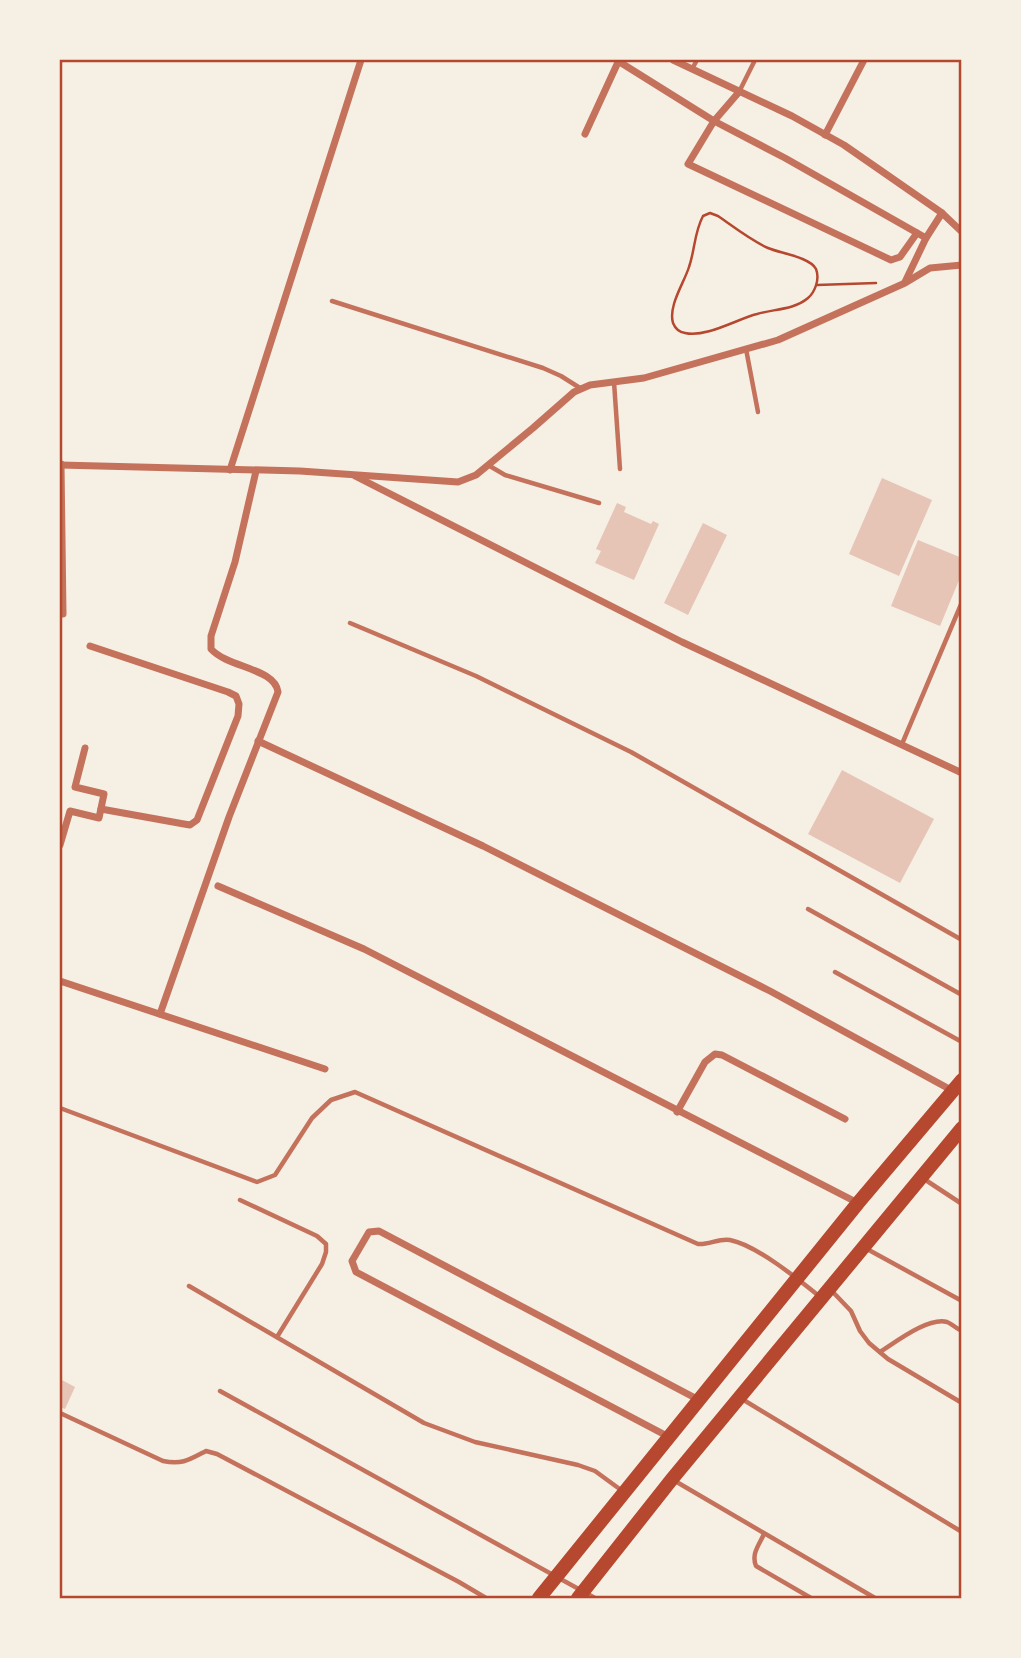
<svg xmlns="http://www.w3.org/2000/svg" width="1021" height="1658" font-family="'PT Serif',serif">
<rect width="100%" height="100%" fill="#f6efe4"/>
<g fill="#e6c5b7">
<polygon points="882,478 932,500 899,576 849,554"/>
<polygon points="617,503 626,507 624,512 651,524 653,521 659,524 634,580 595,563 601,551 596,549"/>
<polygon points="703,523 727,535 688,615 664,603"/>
<polygon points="918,540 962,558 962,573 940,626 891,606"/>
<polygon points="842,770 934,819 900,883 808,834"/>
<polygon points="60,1379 75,1387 65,1409 60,1407"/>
</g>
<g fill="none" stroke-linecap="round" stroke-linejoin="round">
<g stroke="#b5482f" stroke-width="2.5">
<path d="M 710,213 L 718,216 C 734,227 750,240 768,248 C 779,253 810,257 816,269 C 820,279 815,292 808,298 C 794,310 773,309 757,314 C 737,319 706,338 685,333 C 679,332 675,328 673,323 C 668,306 684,283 689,267 C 695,250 694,233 703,216 Z"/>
<polyline points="817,285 876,283"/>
</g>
<g stroke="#c5725c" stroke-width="4.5">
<polyline points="692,69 697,60"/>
<polyline points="739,92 755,60"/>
<polyline points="332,301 543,368 561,376 580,388"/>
<polyline points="746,349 758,412"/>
<polyline points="614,382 620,469"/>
<polyline points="488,465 505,475 599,503"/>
<polyline points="350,623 476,676 631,752 962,940"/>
<polyline points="902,744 962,602"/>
<polyline points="808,909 962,995"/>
<polyline points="835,972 962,1042"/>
<path d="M 60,1108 L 257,1182 L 275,1175 L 312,1118 L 331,1100 L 355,1092 L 698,1244 C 709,1245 719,1238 730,1240 C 756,1245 798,1279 819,1296"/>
<polyline points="924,1179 962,1204"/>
<polyline points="240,1200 317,1236 326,1244 326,1252 322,1264 277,1337"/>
<polyline points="867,1249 962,1301"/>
<polyline points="189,1286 424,1423 475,1442 578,1465 595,1471 621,1490"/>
<polyline points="830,1289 851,1311 860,1331 869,1343 888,1359 962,1403"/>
<path d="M 880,1352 C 896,1342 928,1317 947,1322 C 952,1324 957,1329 962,1331"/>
<polyline points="220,1391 595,1598"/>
<polyline points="742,1399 962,1532"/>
<path d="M 60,1413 L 163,1461 C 182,1465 189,1460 206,1451 L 217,1454 L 459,1582 L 486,1598"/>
<polyline points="675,1481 875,1598"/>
<path d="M 764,1534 C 759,1545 751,1554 756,1566 L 811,1598"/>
</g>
<g stroke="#c5725c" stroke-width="7">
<polyline points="673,60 792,116 844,145 942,213 962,232"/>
<polyline points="618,61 714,121 785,158 926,238"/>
<polyline points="739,92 714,121 688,164 891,260 900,257 917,233"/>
<polyline points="585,134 619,60"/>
<polyline points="825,135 864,60"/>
<polyline points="905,282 926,238 942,213"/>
<polyline points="61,464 63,614"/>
<polyline points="60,465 300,471 458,482 476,475 533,428 574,392 590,385 644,378 778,340 905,283 930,268 962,265"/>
<polyline points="230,470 361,60"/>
<polyline points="355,476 682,642 962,773"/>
<polyline points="90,646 228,692 236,696 239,704 238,716 197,820 190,825 184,824 101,809"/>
<polyline points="258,741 483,846 770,991 953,1091"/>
<polyline points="60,845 70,811 99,818 104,794 75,787 85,748"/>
<polyline points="218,886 364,949 858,1203"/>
<polyline points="60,981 325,1069"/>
<path d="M 160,1014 L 229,817 L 278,692 C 275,668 228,668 211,649 L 211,636 L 235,562 L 256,471"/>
<polyline points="677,1112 705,1062 715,1054 722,1055 845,1119"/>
<polyline points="669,1437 356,1272 352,1261 369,1232 379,1231 699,1400"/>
</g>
<g stroke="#b5482f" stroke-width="14">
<polyline points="539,1598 858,1203 962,1080"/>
<polyline points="578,1598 672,1479 962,1128"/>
</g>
</g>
<rect width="1021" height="1658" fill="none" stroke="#f6efe4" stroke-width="122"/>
<rect x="61" y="61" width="899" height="1536" fill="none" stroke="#b5482f" stroke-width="2.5"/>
</svg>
